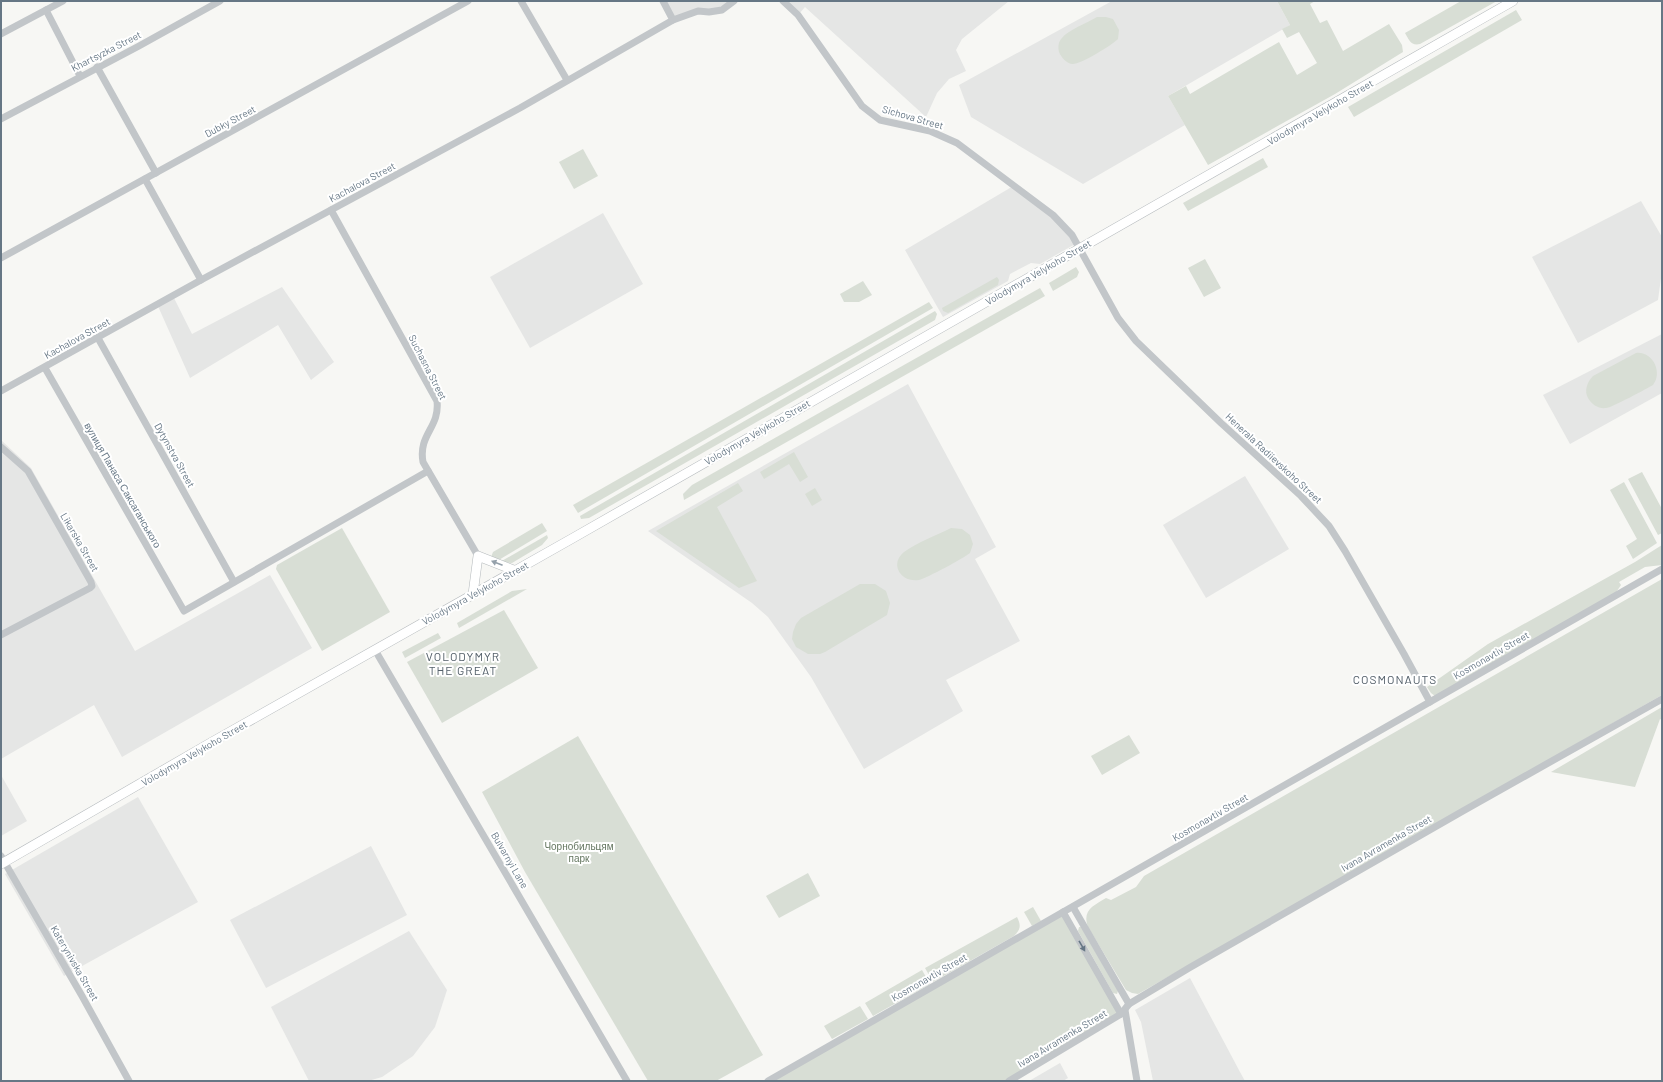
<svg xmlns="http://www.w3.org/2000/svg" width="1663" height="1082" font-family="Barlow,sans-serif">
<rect width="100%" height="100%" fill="#f7f7f4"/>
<g fill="#e5e6e5">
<polygon points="663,1 734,1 709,12 673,20"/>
<polygon points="783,1 1009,1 962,39 956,50 966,71 949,79 937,93 926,117 805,7 798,15"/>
<polygon points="1112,1 1277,1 1290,25 1168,96 1185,125 1083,184 971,117 959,85"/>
<polygon points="1015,185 1053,215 1077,243 1040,264 1031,263 1010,274 1008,281 943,317 905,250"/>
<polygon points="1641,201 1662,237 1662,271 1658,300 1578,343 1532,257"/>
<polygon points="603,213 643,284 530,348 490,277"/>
<polygon points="282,287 334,362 311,380 278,325 190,378 157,304 173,296 192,334"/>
<polygon points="1662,334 1662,393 1570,444 1543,395"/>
<polygon points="908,384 996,547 975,559 1020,641 946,680 963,711 864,769 811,677 768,617 752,603 648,531"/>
<polygon points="1,440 31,468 135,651 270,575 312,648 122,757 94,705 1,759"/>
<polygon points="1245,476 1289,549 1206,598 1163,525"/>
<polygon points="1,775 27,821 1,836"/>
<polygon points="138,797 198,902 64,976 5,874"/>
<polygon points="371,846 407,915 266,988 230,920"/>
<polygon points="409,931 447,990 435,1027 413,1056 382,1077 368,1081 309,1081 271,1007"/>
<polygon points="1190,978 1240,1072 1245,1081 1153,1081 1141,1022 1135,1010"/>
<polygon points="1060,1063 1068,1078 1063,1081 1029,1081"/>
</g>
<g fill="#d8ded5">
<polygon points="1277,1 1315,1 1310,4 1320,23 1327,20 1343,51 1389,24 1402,45 1403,52 1335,94 1208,165 1168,96 1186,86 1190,94 1279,42 1297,75 1317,63 1299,32 1287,38 1282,29 1290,25"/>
<path d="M 1461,1 L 1497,1 L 1420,44 C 1411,46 1409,40 1405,33 Z"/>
<polygon points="1516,10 1522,20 1354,117 1348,107"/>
<path d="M 1097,17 L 1106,17 L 1113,19 L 1119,30 L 1118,39 C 1112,45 1080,65 1072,64 C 1066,63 1061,57 1059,52 C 1058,47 1058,42 1062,38 C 1068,30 1087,23 1097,17 Z"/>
<polygon points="583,149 598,176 574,189 559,162"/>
<polygon points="1263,158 1268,167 1188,211 1183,203"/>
<polygon points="1205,259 1221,288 1204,297 1188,268"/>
<polygon points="1076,267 1079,272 1077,277 1053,291 1049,283"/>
<polygon points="997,277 999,280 998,285 948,313 943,311 942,308"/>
<polygon points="863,281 872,295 859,302 844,302 840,294"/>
<polygon points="1040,288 1045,296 684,500 683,494 692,485"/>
<polygon points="929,302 933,308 578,513 573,505"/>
<polygon points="935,311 937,314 935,320 589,518 581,519 580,516"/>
<path d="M 1636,353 C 1653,351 1663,373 1653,385 C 1648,388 1611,408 1606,408 C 1599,409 1592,405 1588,398 C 1584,391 1587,382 1593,376 Z"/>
<polygon points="794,452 808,477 800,482 789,464 764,479 760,472"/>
<polygon points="1642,472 1662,509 1662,533 1658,535 1628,479"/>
<polygon points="1624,482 1657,543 1633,559 1626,546 1637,539 1610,490"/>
<polygon points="738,483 743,491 717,507 757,581 739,588 656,531"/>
<polygon points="815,488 822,500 812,506 805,494"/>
<polygon points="542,523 547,531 497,561 491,557 493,552"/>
<polygon points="342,528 390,612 322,651 276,569 277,565"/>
<path d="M 951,528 L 962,529 L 970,535 L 973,544 L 970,553 C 964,558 927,578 919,580 C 901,583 889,564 904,552 C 916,543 937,535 951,528 Z"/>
<polygon points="547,535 548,538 542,545 512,563 500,562"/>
<polygon points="1662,545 1662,565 1645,567 1619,582 1621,585 1615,594 1435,696 1431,693 1427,687 1488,644 1635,562"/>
<path d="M 1662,579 L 1662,695 L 1138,994 L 1132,993 L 1126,990 L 1088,927 C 1082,910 1093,906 1106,898 L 1111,900 L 1136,887 L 1144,876 Z"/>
<polygon points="860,584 875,584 886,591 890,603 887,615 825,652 820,654 808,654 796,647 792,639 793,632 796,624 801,618"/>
<polygon points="527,589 459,628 457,623 512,591"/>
<polygon points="504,610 538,668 442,723 407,662"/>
<polygon points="438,633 441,638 405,658 402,652"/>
<polygon points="1662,707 1662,720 1660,719 1635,787 1551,772"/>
<polygon points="1129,735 1140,753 1102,775 1091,756"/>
<polygon points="578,736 763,1055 716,1081 648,1081 525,872 482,792"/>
<polygon points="808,873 820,896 779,918 766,896"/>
<polygon points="1033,907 1041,921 1032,926 1024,912"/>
<polygon points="1063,912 1121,1014 1009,1081 768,1081"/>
<path d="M 1017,917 C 1021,925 1021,929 1014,936 L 933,982 L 925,968 Z"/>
<polygon points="1079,927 1081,927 1118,991 1117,994 1113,993 1078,931"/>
<polygon points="922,970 930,984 873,1016 865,1003"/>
<polygon points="860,1006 868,1019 832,1039 824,1026"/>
</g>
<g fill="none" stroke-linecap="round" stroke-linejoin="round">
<defs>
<g id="major">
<polyline points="473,594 478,556 516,571"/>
<polyline points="1,864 212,742 573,538 1513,1"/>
</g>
</defs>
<use href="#major" stroke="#b5babd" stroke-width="10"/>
<g stroke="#c2c6c9" stroke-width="7">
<polyline points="521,1 567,80"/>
<polyline points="663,1 673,20"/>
<polyline points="783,1 798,15 862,106 880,120 930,131 957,143 1053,215 1072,235 1118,318 1136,341 1221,423 1301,496 1329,526 1345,551 1404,654 1430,702"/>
<polyline points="46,10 80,76"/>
<polyline points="1,34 63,1"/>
<polyline points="97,67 156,173"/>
<polyline points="1,119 139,46 220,1"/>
<polyline points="145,179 201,280"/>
<path d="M 331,210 L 437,401 C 440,428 418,434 423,462 L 478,556"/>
<polyline points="1,258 468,1"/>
<polyline points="98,338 234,582"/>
<polyline points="45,368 184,611 428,471"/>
<polyline points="1,391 201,280 520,108 673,20 698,11 709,12 722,10 734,1"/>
<polyline points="1,447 28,471 91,582 92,586 90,588 1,635"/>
<polyline points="375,650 627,1081"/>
<polyline points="1,856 82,996 129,1081"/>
<polyline points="1073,907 1129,1004"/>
<polyline points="1063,912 1121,1014"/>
<polyline points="1125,1010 1137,1081"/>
<polyline points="768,1081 1662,569"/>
<polyline points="1009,1081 1121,1014 1129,1004 1189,968 1463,811 1662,699"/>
</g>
<use href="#major" stroke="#fff" stroke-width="9"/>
</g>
<defs><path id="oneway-solid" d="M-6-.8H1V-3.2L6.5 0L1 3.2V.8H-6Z"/></defs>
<use fill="#94a0aa" href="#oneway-solid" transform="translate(497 563) rotate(-159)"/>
<use fill="#667785" href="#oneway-solid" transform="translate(1082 946) rotate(60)"/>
<g text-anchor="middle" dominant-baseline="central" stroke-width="4" stroke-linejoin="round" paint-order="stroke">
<g font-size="10" fill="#667785" stroke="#fff">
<text transform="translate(106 51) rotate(-27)">Khartsyzka Street</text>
<text transform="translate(1320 112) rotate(-30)">Volodymyra Velykoho Street</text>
<text transform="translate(913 117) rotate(16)">Sichova Street</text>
<text transform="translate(230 121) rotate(-28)">Dubky Street</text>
<text transform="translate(362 182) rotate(-28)">Kachalova Street</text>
<text transform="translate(1038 272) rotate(-30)">Volodymyra Velykoho Street</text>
<text transform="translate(77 338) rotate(-29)">Kachalova Street</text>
<text transform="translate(428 367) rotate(63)">Suchasna Street</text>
<text transform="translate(757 432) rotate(-30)">Volodymyra Velykoho Street</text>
<text transform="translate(175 455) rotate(61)">Dytynstva Street</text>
<text transform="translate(1274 458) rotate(43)">Henerala Radiievskoho Street</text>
<text transform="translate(123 485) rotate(60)">вулиця Панаса Саксаганського</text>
<text transform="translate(80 542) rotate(60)">Likarska Street</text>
<text transform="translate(475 593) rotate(-29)">Volodymyra Velykoho Street</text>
<text transform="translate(1491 655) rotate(-30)">Kosmonavtiv Street</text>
<text transform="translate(194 753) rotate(-30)">Volodymyra Velykoho Street</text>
<text transform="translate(1210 817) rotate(-30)">Kosmonavtiv Street</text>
<text transform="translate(1386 843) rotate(-30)">Ivana Avramenka Street</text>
<text transform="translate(510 860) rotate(60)">Bulvarnyi Lane</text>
<text transform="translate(75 963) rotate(60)">Katerynivska Street</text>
<text transform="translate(929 977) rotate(-30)">Kosmonavtiv Street</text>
<text transform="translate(1062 1038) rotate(-31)">Ivana Avramenka Street</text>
</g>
<g font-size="10" fill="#657761" stroke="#fff">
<text x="579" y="846">Чорнобильцям<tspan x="579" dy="12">парк</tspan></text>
</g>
<g font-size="12" letter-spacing="1" fill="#54606a" stroke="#fff">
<text x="463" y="656">VOLODYMYR<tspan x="463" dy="14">THE GREAT</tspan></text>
<text x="1395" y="679">COSMONAUTS</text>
</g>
</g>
<rect width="1663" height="1082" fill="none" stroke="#667785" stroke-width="4"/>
</svg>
